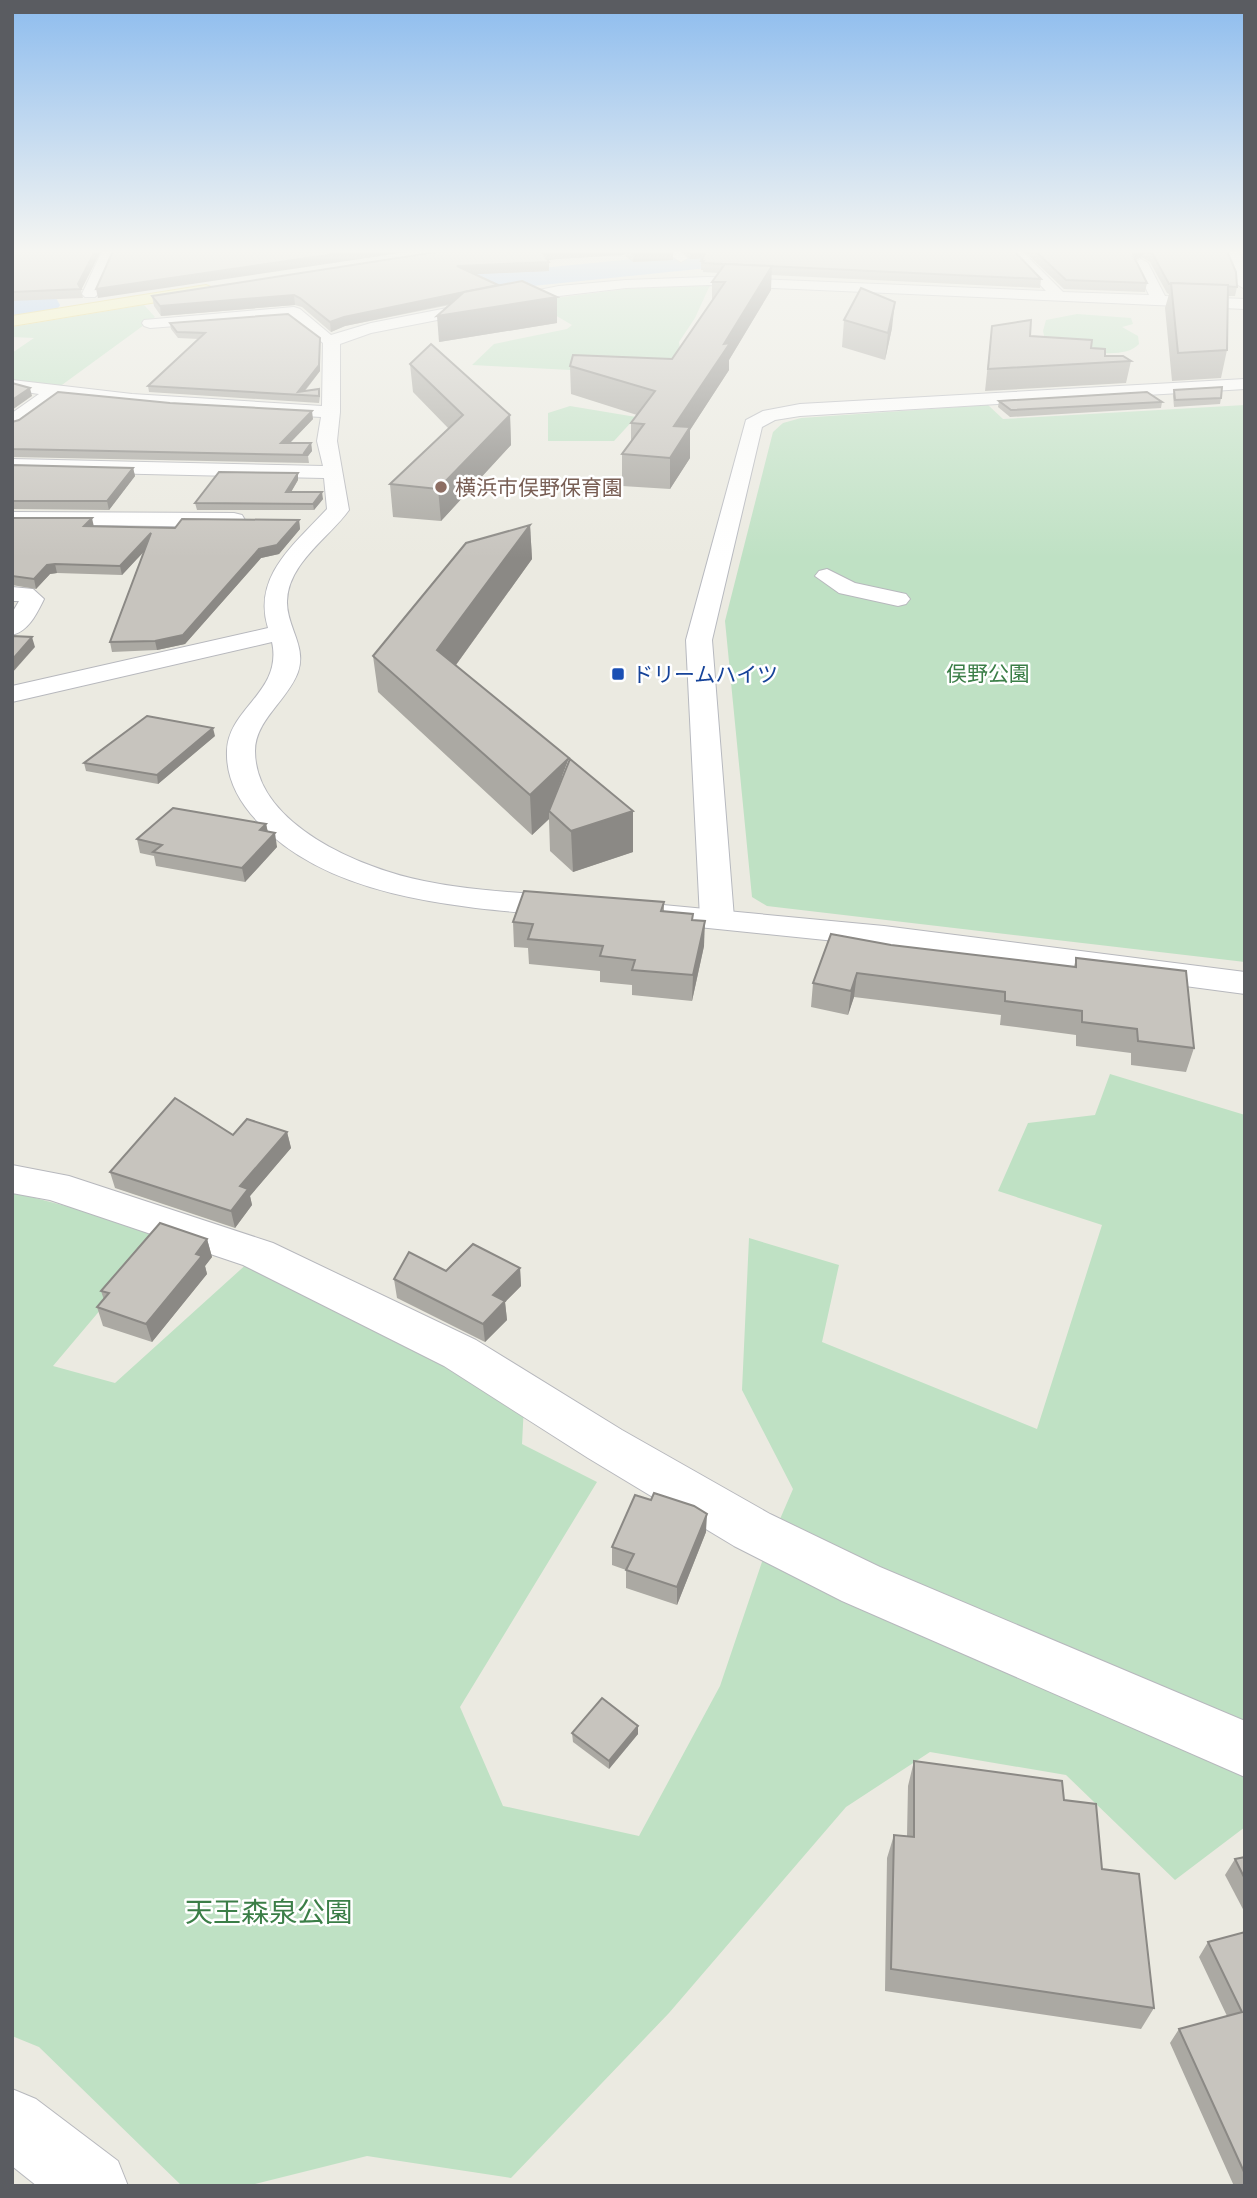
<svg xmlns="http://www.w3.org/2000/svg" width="1257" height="2198" font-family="'Open Sans','Noto Sans JP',sans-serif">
<rect width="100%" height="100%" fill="#ebeae1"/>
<g fill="#bfe1c4">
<polygon points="710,285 695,318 679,342 680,349 672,362 628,373 472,365 494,344 567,329 572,325 531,301 626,289"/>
<polygon points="144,305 155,317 55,390 12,383 12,353 34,338 12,337 12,327"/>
<path d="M 1077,314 L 1131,318 L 1133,324 L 1122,327 L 1138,336 L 1139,344 C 1122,363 1065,348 1045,340 L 1043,331 L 1046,320 Z"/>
<polygon points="988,405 1003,419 1245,405 1245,962 767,906 752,897 725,621 773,432 783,423 801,418"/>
<polygon points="570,406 636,417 614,441 548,441 548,413"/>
<polygon points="1110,1074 1245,1115 1245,1827 1175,1880 1066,1775 930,1752 846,1807 669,2013 511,2178 367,2156 247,2186 182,2186 39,2047 12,2036 12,1192 166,1232 53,1366 115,1383 250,1261 524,1405 522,1444 597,1482 460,1707 503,1806 639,1836 720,1686 764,1556 793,1489 742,1390 749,1238 839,1265 822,1342 1037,1429 1102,1225 998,1191 1028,1123 1095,1115"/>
</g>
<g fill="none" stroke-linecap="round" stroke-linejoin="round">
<g fill="#a6c9f7" fill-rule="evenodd">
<polygon points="715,251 809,251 805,257 795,259 386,301 375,298 371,292 375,286 386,283"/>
<polygon points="45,296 56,298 60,305 56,312 12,315 12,297"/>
</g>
<defs>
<g id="street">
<polygon points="102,251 116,251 98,294 95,297 85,297 82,294"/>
<polygon points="663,251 679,251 688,258 681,262"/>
<path d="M 1008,251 L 1022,251 L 1063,292 L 1149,295 L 1134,263 L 1141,259 L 1148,263 L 1165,296 L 1245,299 L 1245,309 L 708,285 L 626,288 L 559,296 L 371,333 L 340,344 L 340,412 L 337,441 L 349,510 C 329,538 288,563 287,601 C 286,626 307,646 298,672 C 288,700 255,720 255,751 C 255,825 363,869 424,881 C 473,891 523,893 572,897 L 584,900 L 588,907 L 584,914 L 572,917 C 471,908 332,902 258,822 C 239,802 226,779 227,751 C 228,708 283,692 272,642 L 12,702 L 12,686 L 268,628 C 252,576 295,544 327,509 L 324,478 L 12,471 L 12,459 L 323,466 L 317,441 L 321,417 L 172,408 L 59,397 L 19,426 L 12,428 L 12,413 L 39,394 L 12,390 L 12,380 L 132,394 L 322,406 L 323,343 L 290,317 L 150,328 L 144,326 L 142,323 L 144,320 L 294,307 L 300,309 L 331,335 L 371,323 L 559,286 L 626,280 L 708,277 L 1046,291 Z"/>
<polygon points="1225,251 1239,251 1245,266 1245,289 1238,285"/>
<polygon points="12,512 234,513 242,515 245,520 242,525 234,527 12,524"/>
<polygon points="827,569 855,583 906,594 910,599 906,604 898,606 839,593 815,576 819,571"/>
<path d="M 12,587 L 33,589 L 44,599 C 37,613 29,631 12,635 L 12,613 L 19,601 L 12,601 Z"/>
<polygon points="642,903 884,926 1245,972 1245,994 884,946 630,920 625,913 630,906"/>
<polygon points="12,1165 69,1176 273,1243 476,1340 622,1430 770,1514 880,1567 1245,1721 1245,1777 842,1601 734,1546 588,1458 444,1366 243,1265 50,1200 12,1193"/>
<polygon points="12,2089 36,2099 118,2161 128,2186 37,2186 12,2166"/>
</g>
<polygon id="secondary" points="1245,379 1245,389 800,416 775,420 762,427 712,640 734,918 729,925 717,928 705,925 700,918 686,640 746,420 763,411 800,404"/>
<polygon id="primary" points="206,285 211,287 214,290 211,293 12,326 12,316"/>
</defs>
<use href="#street" stroke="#b7b8bd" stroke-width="2"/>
<use href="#secondary" stroke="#b7b9bf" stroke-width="2"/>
<use href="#primary" stroke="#e4d162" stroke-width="2"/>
<use href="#street" fill="#fff" fill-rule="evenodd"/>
<use href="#secondary" fill="#fff" fill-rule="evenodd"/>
<use href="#primary" fill="#f7f5aa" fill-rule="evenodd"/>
</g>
<g fill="#aba9a3">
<polygon points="12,251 101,251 81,290 83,298 12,301"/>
<polygon points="443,251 672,251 673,260 633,262 624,255 556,259 548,260 549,271 475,274 498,286 557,297 557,323 439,342 450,305 345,326 331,332 302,307 295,305 161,316 154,306 152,296"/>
<polygon points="681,251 1014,251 1041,279 1040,288 771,275 771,290 729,360 729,370 690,430 690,458 670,489 622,486 622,454 631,443 631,423 637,415 571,394 570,366 672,359 712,302 712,282 719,273 703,272 703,270 701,270 701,261 703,258 690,259"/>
<polygon points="1024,251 1227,251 1237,287 1235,296 1228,296 1227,350 1221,378 1172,381 1165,308 1169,294 1167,293 1150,262 1142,257 1135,260 1147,283 1145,292 1064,289"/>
<polygon points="844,320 892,328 885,360 842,347"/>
<polygon points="170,323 320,338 320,371 305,391 320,396 319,403 149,392 148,386 199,339 178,338 171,329"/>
<polygon points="992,326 1030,336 1091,348 1105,356 1131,361 1126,383 985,391"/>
<polygon points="410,364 510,415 511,445 441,521 393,517 390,484 449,429 413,392"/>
<polygon points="1174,390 1221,398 1220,404 1174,407 1173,396"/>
<polygon points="999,401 1162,402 1161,408 1010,417 998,407"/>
<polygon points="313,419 290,443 311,443 312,451 308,456 309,463 12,457 12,422"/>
<polygon points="12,465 133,468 135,476 109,510 12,509"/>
<polygon points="298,480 291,492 323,499 314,510 197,510 195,503"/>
<polygon points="12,518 94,527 175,528 299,520 300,529 279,554 261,558 185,644 157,650 112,652 110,642 144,551 122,575 57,573 50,574 36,589 12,585"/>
<polygon points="530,525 532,559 456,665 633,852 573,872 550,851 549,819 532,835 378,692 373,656"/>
<polygon points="215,736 158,784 86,771 84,763"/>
<polygon points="266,824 268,832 277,847 245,882 156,866 154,856 140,853 137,839"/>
<polygon points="664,902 664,911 693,914 693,920 704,946 692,1001 632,995 632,985 600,982 600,971 529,964 528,948 514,947 513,922"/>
<polygon points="891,945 1074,967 1076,958 1194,1048 1186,1072 1131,1065 1131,1053 1076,1046 1076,1035 1000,1025 1001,1015 854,997 848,1015 811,1007 813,983"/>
<polygon points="287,1132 291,1148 250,1196 252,1205 235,1228 115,1188 110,1172 233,1135"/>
<polygon points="207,1239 212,1257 205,1266 207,1274 152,1342 103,1326 97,1307 104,1300 101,1291"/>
<polygon points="520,1268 521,1286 505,1302 507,1320 485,1342 397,1298 394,1279 446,1271"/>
<polygon points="706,1532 677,1605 626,1588 626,1570 612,1565 612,1547"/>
<polygon points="638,1726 638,1734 609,1769 573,1742 572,1733"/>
<polygon points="914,1761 1064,1800 1102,1869 1154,2008 1141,2029 885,1991 887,1858 894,1835 907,1836 908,1786"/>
<polygon points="1245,1857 1245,1913 1225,1875 1235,1859"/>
<polygon points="1245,1932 1245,2186 1234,2186 1170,2043 1179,2029 1227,2016 1199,1957 1208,1942"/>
</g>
<g fill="#8b8985">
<polygon points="95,251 101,251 81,290 78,284"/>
<polygon points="355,251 414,251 98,298 96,289"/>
<polygon points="554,251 624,251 624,255 556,259 543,261 543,253"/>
<polygon points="673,251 673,260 633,262 633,254"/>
<polygon points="690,251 708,251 708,258 690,259"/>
<polygon points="1138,251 1144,251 1142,257 1133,261 1134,252"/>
<polygon points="549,262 549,271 458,275 457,266"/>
<polygon points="772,266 771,290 729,360 729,370 690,430 690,458 670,489 670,458 674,426"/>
<polygon points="498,285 498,294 345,326 331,332 330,322 344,317"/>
<polygon points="294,295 295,305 161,316 160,306"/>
<polygon points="557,297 557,323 439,342 437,316"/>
<polygon points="895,302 892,328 885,360 888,333"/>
<polygon points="320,338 320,371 301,395 298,392"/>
<polygon points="30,388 32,396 12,410 12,400"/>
<polygon points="312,411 313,419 282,451 281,443"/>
<polygon points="510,415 511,445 441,521 438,489"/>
<polygon points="311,443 312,451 308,456 308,455 304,453"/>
<polygon points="133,468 135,476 109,510 107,501"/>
<polygon points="298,473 298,480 287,499 286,492"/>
<polygon points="322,492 323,499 314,510 313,504"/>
<polygon points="92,518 94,527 84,526"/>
<polygon points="299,520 300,529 279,554 261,558 185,644 157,650 155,641 259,549"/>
<polygon points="530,525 532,559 440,687 437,650"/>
<polygon points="151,533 153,542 122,575 120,566"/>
<polygon points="55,564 57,573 50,574 36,589 34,579 47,565"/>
<polygon points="12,596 14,604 12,610"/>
<polygon points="32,637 35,647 12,673 12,660"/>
<polygon points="213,728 215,736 158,784 157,775"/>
<polygon points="569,758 549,811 549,819 532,835 530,795"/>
<polygon points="633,811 633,852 573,872 571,831"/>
<polygon points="266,824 269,838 260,830"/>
<polygon points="275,833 277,847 245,882 242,868"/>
<polygon points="705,921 704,946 692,1001 693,975"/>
<polygon points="857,973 854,997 848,1015 851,991"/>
<polygon points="287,1132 291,1148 250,1196 252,1205 235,1228 231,1211 240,1186"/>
<polygon points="207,1239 212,1257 205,1266 207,1274 152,1342 146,1324"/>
<polygon points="520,1268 521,1286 505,1302 507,1320 485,1342 483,1324 493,1295"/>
<polygon points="707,1514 706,1532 677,1605 677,1587"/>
<polygon points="638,1726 638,1734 609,1769 609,1761"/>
</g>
<g fill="#c7c4be" stroke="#8b8985" stroke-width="2">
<polygon points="12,251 95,251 78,284 81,289 12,292"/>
<polygon points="113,251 355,251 96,289"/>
<polygon points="443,251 554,251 543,253 549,262 457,266 498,285 344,317 330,322 300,298 294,295 160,306 152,296"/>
<polygon points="629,251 673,251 633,254"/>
<polygon points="707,251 1014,251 1041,279 703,263 704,261 701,261"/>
<polygon points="1035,251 1138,251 1134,252 1133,255 1147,283 1066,280"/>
<polygon points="1148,251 1227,251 1236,272 1237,287 1171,283 1171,284 1169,284 1152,253"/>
<polygon points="725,264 772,266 724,344 730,343 674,426 690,427 670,458 622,454 644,424 631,423 655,391 570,366 573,355 672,359 725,282 712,282"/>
<polygon points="522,281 557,297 437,316 464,292"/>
<polygon points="1171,283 1228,285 1227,350 1178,353"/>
<polygon points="861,288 895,302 888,333 844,320"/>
<polygon points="288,314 320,338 319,365 298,392 319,389 319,396 148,386 205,333 177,332 170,323"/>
<polygon points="1031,320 1030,336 1092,340 1091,348 1105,349 1105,356 1123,356 1131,361 988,369 992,326"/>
<polygon points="431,344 510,415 438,489 390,484 463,415 410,364"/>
<polygon points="12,383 30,388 12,400"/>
<polygon points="1222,387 1221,398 1175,400 1174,390"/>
<polygon points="58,392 170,403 312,411 281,443 311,443 304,453 308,455 12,449 12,422 19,420"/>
<polygon points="1147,392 1162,402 1011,410 999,401"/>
<polygon points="12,465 133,468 107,501 12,501"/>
<polygon points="219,472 298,473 286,492 322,492 313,504 195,503"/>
<polygon points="12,518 92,518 84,526 175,528 182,519 299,520 277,545 259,549 183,635 155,641 110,642 151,533 120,566 55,564 47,565 34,579 12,576"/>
<polygon points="530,525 437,650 569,758 530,795 373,656 466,543"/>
<polygon points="12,636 32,637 12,660"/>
<polygon points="147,716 213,728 157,775 84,763"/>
<polygon points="570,759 633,811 571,831 549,811"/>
<polygon points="173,808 266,824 260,830 275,833 242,868 153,852 162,845 137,839"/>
<polygon points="524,891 664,902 661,911 693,914 692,920 705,921 693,975 632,970 635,960 600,956 603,946 528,939 533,924 513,922"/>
<polygon points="831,934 891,945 1076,967 1076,958 1186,971 1194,1048 1138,1041 1137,1029 1082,1022 1082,1011 1005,1001 1005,992 857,973 851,991 813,983"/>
<polygon points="175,1098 233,1135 247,1119 287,1132 240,1186 248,1189 231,1211 110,1172"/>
<polygon points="160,1223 207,1239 196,1254 202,1256 146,1324 97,1307 109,1293 101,1291"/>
<polygon points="473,1244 520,1268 493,1295 505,1301 483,1324 394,1279 409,1252 446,1271"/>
<polygon points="654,1493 694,1506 707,1514 677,1587 626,1570 634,1554 612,1547 635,1495 651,1500"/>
<polygon points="602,1698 638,1726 609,1761 572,1733"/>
<polygon points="914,1761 1062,1781 1064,1800 1096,1804 1102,1869 1139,1874 1154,2008 891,1969 894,1835 914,1837"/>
<polygon points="1245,1857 1245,1879 1235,1859"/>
<polygon points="1245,1932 1245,2174 1179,2029 1242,2012 1208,1942"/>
</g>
<linearGradient id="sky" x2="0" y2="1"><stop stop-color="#8dbcee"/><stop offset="0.45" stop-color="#f6f6f2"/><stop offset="1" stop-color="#f6f6f2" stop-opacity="0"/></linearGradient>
<rect width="1257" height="558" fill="url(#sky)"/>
<circle fill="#8d6e63" stroke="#fff" stroke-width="2.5" cx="441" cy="487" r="7"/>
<rect fill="#1a4fb4" stroke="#fff" stroke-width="2.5" x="611" y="667" width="14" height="14" rx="3.5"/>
<g text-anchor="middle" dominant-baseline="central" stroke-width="5" stroke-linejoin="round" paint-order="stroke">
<g font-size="21" fill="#785e54" stroke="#fff" text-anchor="start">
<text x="455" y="487">横浜市俣野保育園</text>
</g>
<g font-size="21" fill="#3b7e47" stroke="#fff">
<text x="988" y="673">俣野公園</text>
</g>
<g font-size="21" fill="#164399" stroke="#fff" text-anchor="start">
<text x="632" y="674">ドリームハイツ</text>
</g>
<g font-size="28" fill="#3b7e47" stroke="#fff">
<text x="269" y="1911">天王森泉公園</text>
</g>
</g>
<rect width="1257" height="2198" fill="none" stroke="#5a5c61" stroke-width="28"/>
</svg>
